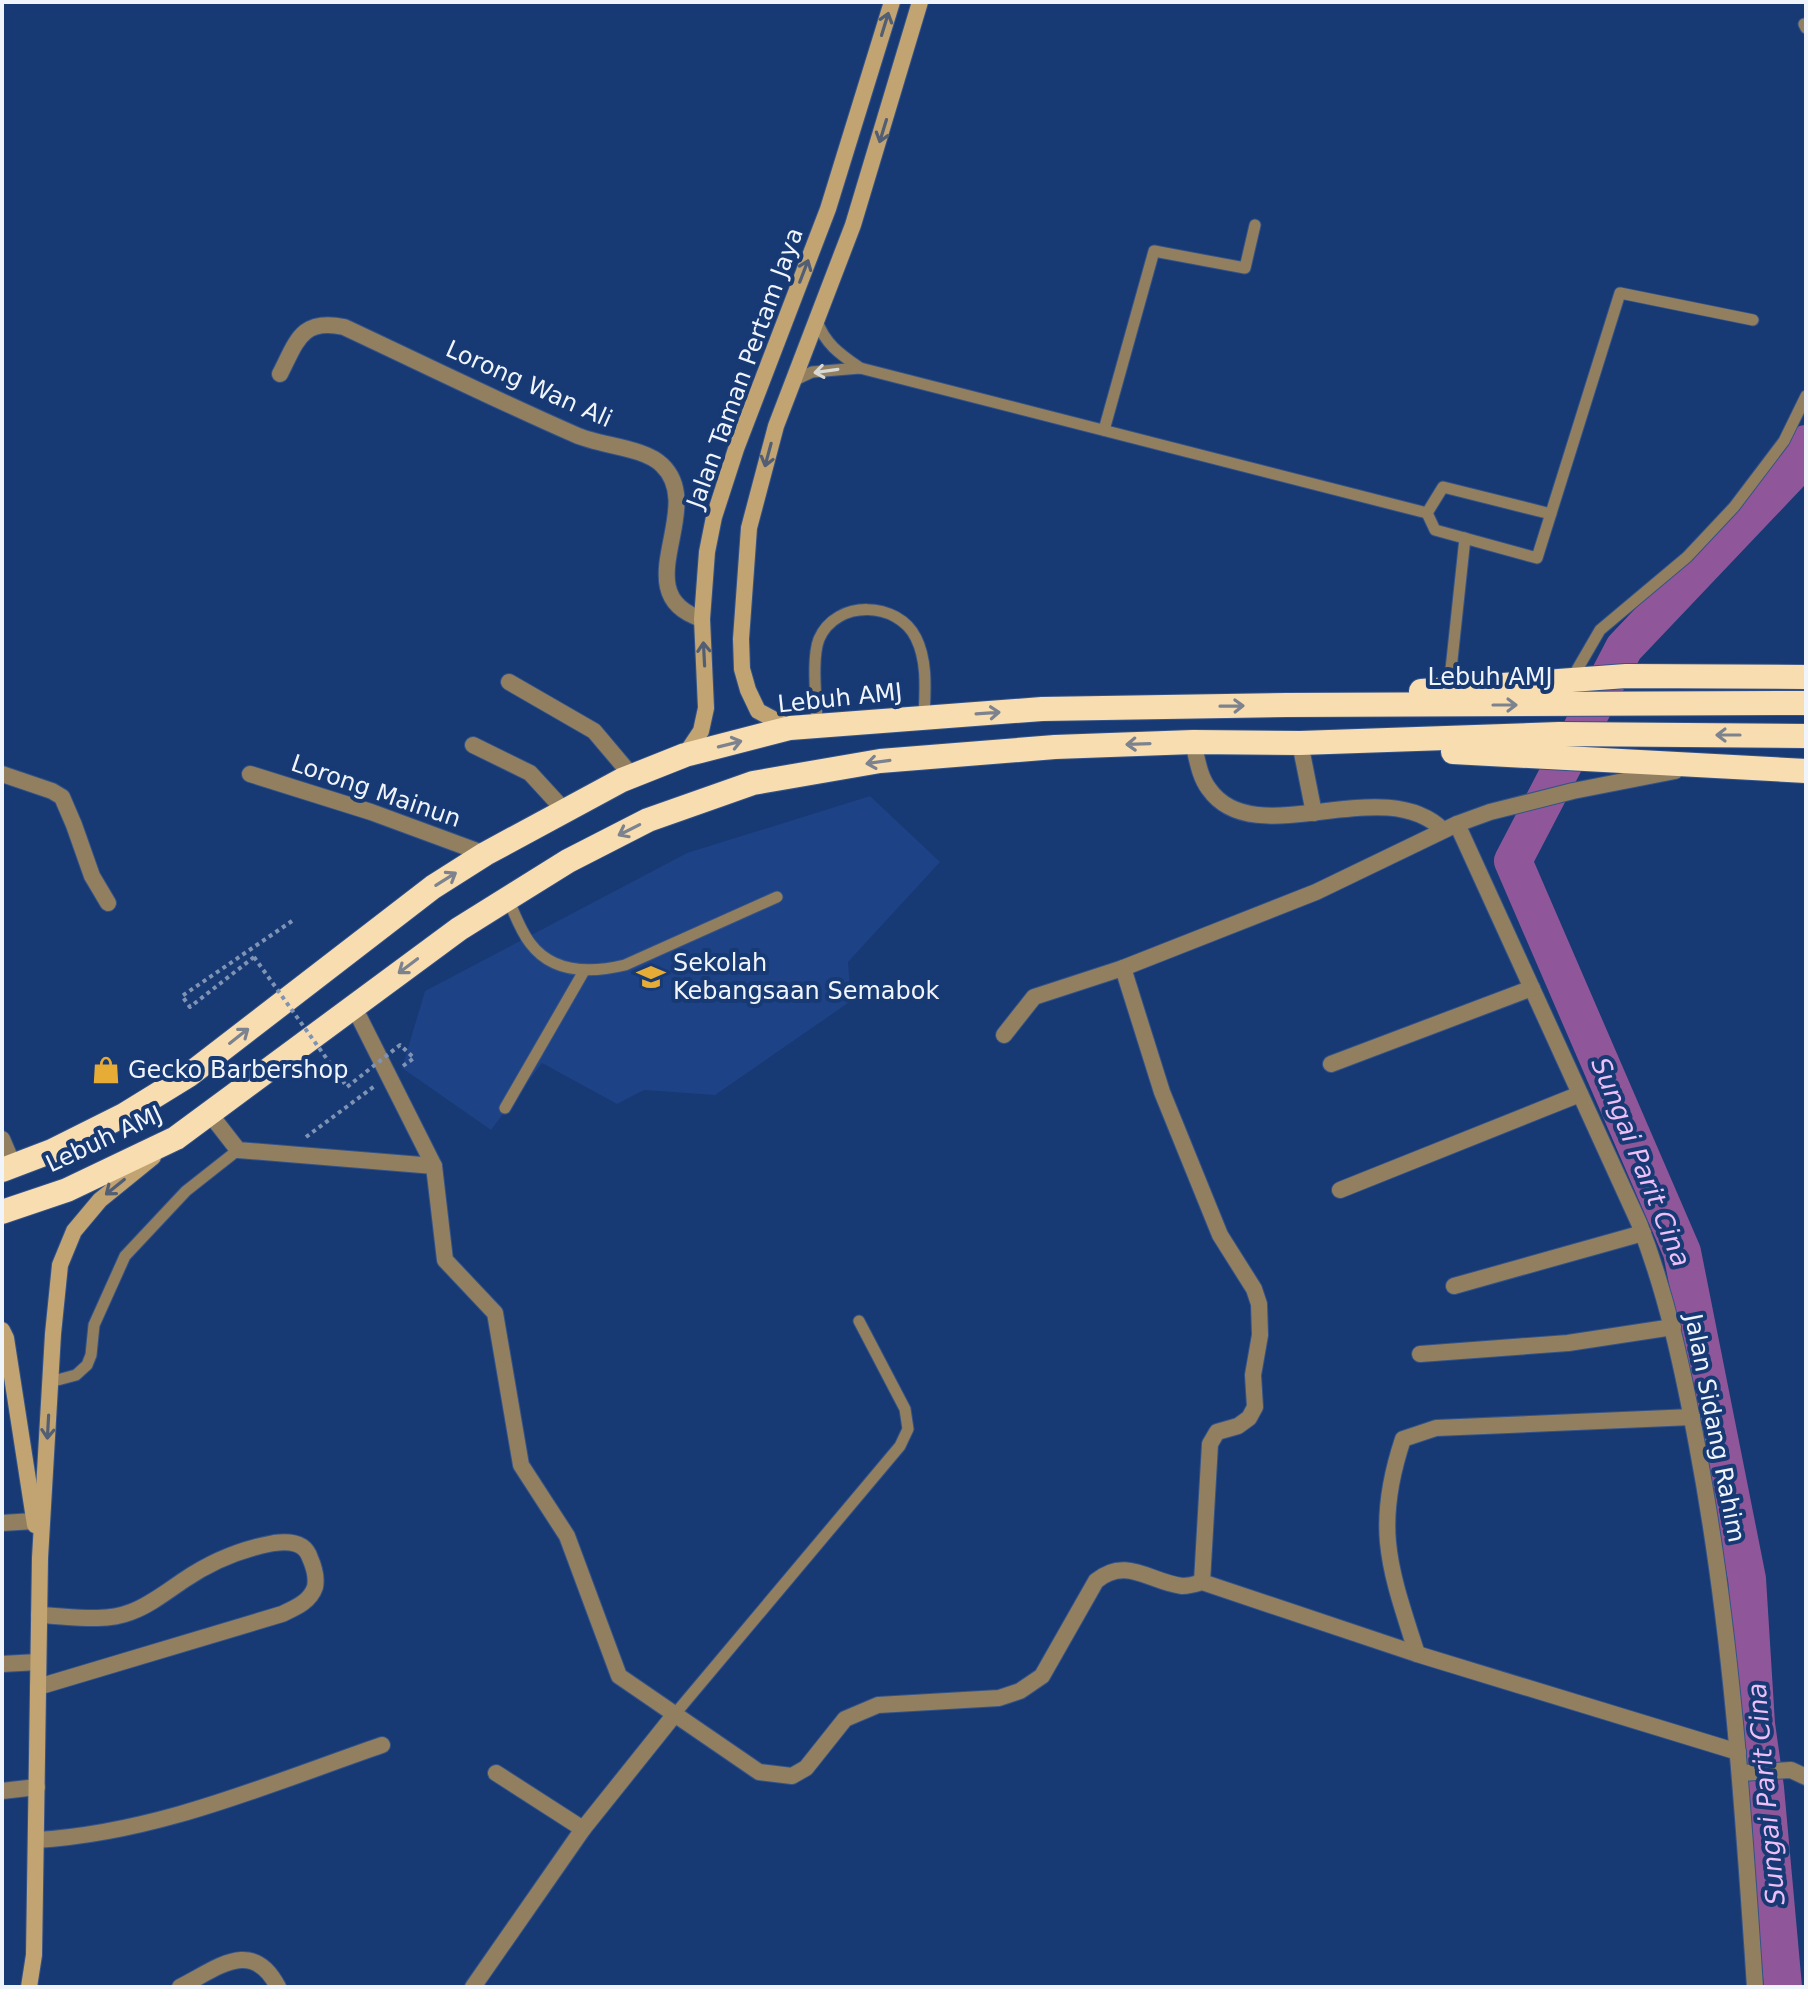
<svg xmlns="http://www.w3.org/2000/svg" width="1808" height="1989" font-family="'DejaVu Sans',sans-serif">
<rect width="100%" height="100%" fill="#173974"/>
<polygon fill="#1d4285" points="870,796 940,862 848,962 851,1001 715,1095 644,1090 617,1104 542,1063 491,1130 402,1068 425,991 687,853"/>
<g fill="none" stroke-linecap="round" stroke-linejoin="round">
<polyline stroke="#8f579a" stroke-width="38" points="1783,1987 1765,1788 1756,1724 1747,1579 1682,1252 1513,861 1624,648 1794,469 1806,444"/>
<defs>
<g id="lane">
<polyline points="1804,24 1806,28"/>
<path d="M 817,321 C 825,344 840,354 860,368"/>
<polyline points="793,381 812,372 860,368 1427,513"/>
<polyline points="1104,430 1154,251 1245,268 1255,225"/>
<polyline points="1551,514 1443,487 1427,513 1435,530 1537,558 1620,293 1753,320"/>
<polyline points="1571,680 1600,630 1687,557 1734,507 1784,441 1806,396"/>
<polyline points="1449,688 1465,538"/>
<path d="M 817,726 C 817,703 811,659 819,639 C 836,599 898,601 916,638 C 928,662 925,692 924,718"/>
<path d="M 507,897 C 514,912 520,930 530,943 C 553,974 592,973 625,965 L 777,897"/>
<polyline points="505,1108 584,971"/>
<polyline points="50,1382 76,1375 87,1365 91,1355 94,1325 125,1256 186,1191 238,1150"/>
<polyline points="675,1714 900,1446 908,1429 905,1409 859,1321"/>
</g>
<g id="street">
<path d="M 280,374 C 297,341 301,318 344,327 C 421,363 498,401 576,435 C 600,446 644,447 662,465 C 708,509 623,594 702,619"/>
<polyline points="509,682 594,731 632,776"/>
<path d="M 1193,742 C 1197,758 1199,776 1209,789 C 1255,855 1382,770 1443,830"/>
<polyline points="1300,743 1314,813"/>
<polyline points="473,745 530,773 564,810"/>
<polyline points="2,774 52,791 62,797 74,825 92,876 108,903"/>
<polyline points="250,774 371,812 485,854"/>
<path d="M 1457,824 L 1639,1223 C 1667,1295 1683,1370 1697,1445 C 1731,1624 1743,1806 1755,1987"/>
<polyline points="1123,968 1162,1092 1220,1235 1254,1289 1259,1304 1260,1335 1253,1375 1255,1407 1249,1418 1238,1426 1217,1432 1210,1444 1202,1582"/>
<path d="M 354,1007 L 434,1166 L 445,1260 L 495,1313 L 521,1465 L 567,1536 L 619,1676 L 759,1772 L 792,1776 L 806,1768 L 845,1719 L 878,1705 L 999,1698 L 1020,1691 L 1042,1676 L 1096,1581 C 1126,1556 1150,1582 1182,1586 C 1188,1586 1196,1584 1202,1582 L 1417,1654 L 1738,1752"/>
<polyline points="1004,1035 1034,997 1123,968 1316,892 1457,824 1490,812 1573,791 1675,771"/>
<polyline points="1331,1064 1532,988"/>
<polyline points="210,1114 238,1150 434,1166"/>
<polyline points="2,1139 14,1167"/>
<polyline points="1340,1190 1580,1094"/>
<polyline points="1454,1286 1643,1233"/>
<polyline points="1420,1354 1568,1343 1673,1327"/>
<polyline points="2,1523 34,1521"/>
<path d="M 1417,1654 C 1390,1569 1373,1529 1403,1439 L 1436,1428 L 1692,1417"/>
<polyline points="2,1664 38,1662"/>
<path d="M 38,1687 L 282,1614 C 295,1608 310,1602 315,1587 C 317,1577 314,1567 310,1558 C 305,1542 289,1541 274,1543 C 241,1549 212,1561 184,1580 C 166,1592 150,1605 131,1612 C 103,1623 69,1616 39,1615"/>
<polyline points="496,1773 583,1829"/>
<polyline points="1740,1773 1791,1770 1806,1777"/>
<polyline points="2,1791 37,1787"/>
<path d="M 36,1840 C 157,1833 269,1784 382,1745"/>
<path d="M 180,1987 C 218,1968 252,1937 278,1987"/>
<polyline points="473,1987 583,1829 675,1714"/>
</g>
<g id="secondary">
<polyline points="790,728 758,711 748,690 742,669 741,639 749,528 776,426 853,225 920,2"/>
<polyline points="685,755 701,731 706,708 702,619 707,552 714,517 736,449 828,209 892,2"/>
<polyline points="2,1330 6,1338 35,1525"/>
<polyline points="29,1987 34,1955 40,1558 53,1334 60,1265 74,1231 100,1200 153,1157"/>
</g>
<g id="highway">
<polyline points="1421,691 1626,676 1806,677"/>
<polyline points="1453,752 1806,771"/>
<polyline points="2,1170 52,1151 124,1115 189,1075 433,887 485,854 622,780 685,755 790,728 1042,709 1287,705 1806,703"/>
<polyline points="2,1212 67,1190 176,1138 459,929 568,861 648,820 753,783 880,761 1055,747 1193,742 1300,743 1559,734 1806,736"/>
</g>
</defs>
<use href="#lane" stroke="#355387" stroke-width="13"/>
<use href="#street" stroke="#355387" stroke-width="18"/>
<use href="#secondary" stroke="#355387" stroke-width="18"/>
<use href="#highway" stroke="#355387" stroke-width="26"/>
<g stroke="#7f93b5" stroke-width="4" stroke-dasharray="4 4" stroke-linecap="butt">
<polyline points="254,957 190,1007 182,996 292,921"/>
<polyline points="403,1066 414,1058"/>
<polyline points="306,1137 376,1085"/>
</g>
<use href="#lane" stroke="#917f60" stroke-width="11"/>
<use href="#street" stroke="#917f60" stroke-width="16"/>
<use href="#secondary" stroke="#c1a472" stroke-width="16"/>
<use href="#highway" stroke="#f8ddb0" stroke-width="24"/>
<polyline stroke="#7f93b5" stroke-width="4" stroke-dasharray="4 4" stroke-linecap="butt" points="254,957 347,1087 400,1045 414,1058"/>
</g>
<defs><path id="oneway-shaft" d="M-6 0H5M1.5-3L5.5 0L1.5 3" fill="none" stroke-width="1.6" stroke-linecap="round" stroke-linejoin="round" transform="scale(2)"/></defs>
<g stroke="#525e73">
<use href="#oneway-shaft" transform="translate(885 24) rotate(-73)"/>
<use href="#oneway-shaft" transform="translate(883 131) rotate(107)"/>
<use href="#oneway-shaft" transform="translate(804 271) rotate(-69)"/>
<use href="#oneway-shaft" transform="translate(768 455) rotate(105)"/>
<use href="#oneway-shaft" transform="translate(704 654) rotate(-93)"/>
<use href="#oneway-shaft" transform="translate(115 1187) rotate(141)"/>
<use href="#oneway-shaft" transform="translate(48 1427) rotate(93)"/>
</g>
<use stroke="#d8d8d5" href="#oneway-shaft" transform="translate(826 371) rotate(172)"/>
<g stroke="#7c838f">
<use href="#oneway-shaft" transform="translate(1505 705)"/>
<use href="#oneway-shaft" transform="translate(1232 706) rotate(-1)"/>
<use href="#oneway-shaft" transform="translate(988 713) rotate(-4)"/>
<use href="#oneway-shaft" transform="translate(1728 735) rotate(-180)"/>
<use href="#oneway-shaft" transform="translate(730 744) rotate(-14)"/>
<use href="#oneway-shaft" transform="translate(1138 744) rotate(178)"/>
<use href="#oneway-shaft" transform="translate(878 762) rotate(172)"/>
<use href="#oneway-shaft" transform="translate(629 830) rotate(153)"/>
<use href="#oneway-shaft" transform="translate(446 879) rotate(-32)"/>
<use href="#oneway-shaft" transform="translate(408 966) rotate(143)"/>
<use href="#oneway-shaft" transform="translate(239 1036) rotate(-38)"/>
</g>
<defs>
<symbol id="school-bare" viewBox="-9 -9 18 18"><path d="M0-5L7-2L0 1L-7-2ZM-4 1L0 2.5L4 1V4Q0 6-4 4Z" fill="#e6ac36" stroke="#173974" stroke-width="2.5" paint-order="stroke"/></symbol>
<symbol id="shop-bare" viewBox="-9 -9 18 18"><path d="M-5-2.5h2.3a2.7 3.5 0 0 1 5.4 0H5L5.5 6h-11ZM-1.5-2.5h3a1.5 2.3 0 0 0-3 0Z" fill="#e6ac36" stroke="#173974" stroke-width="2.5" paint-order="stroke"/></symbol>
</defs>
<g fill-rule="evenodd">
<use href="#school-bare" x="631" y="957" width="40" height="40"/>
<use href="#shop-bare" x="86" y="1050" width="40" height="40"/>
</g>
<g text-anchor="middle" dominant-baseline="central" stroke-width="8" stroke-linejoin="round" paint-order="stroke">
<g font-size="24" fill="#f0f5fc" stroke="#173974">
<text transform="translate(745 368) rotate(-70)">Jalan Taman Pertam Jaya</text>
<text transform="translate(529 384) rotate(24)">Lorong Wan Ali</text>
<text x="1490" y="677">Lebuh AMJ</text>
<text transform="translate(840 698) rotate(-6)">Lebuh AMJ</text>
<text transform="translate(376 791) rotate(19)">Lorong Mainun</text>
<text transform="translate(104 1139) rotate(-25)">Lebuh AMJ</text>
<text transform="translate(1715 1428) rotate(79)">Jalan Sidang Rahim</text>
</g>
<g font-size="24" fill="#f0f5fc" stroke="#173974" text-anchor="start">
<text x="673" y="963">Sekolah<tspan x="673" dy="28">Kebangsaan Semabok</tspan></text>
<text x="128" y="1070">Gecko Barbershop</text>
</g>
<g font-size="26" font-style="italic" fill="#edbff6" stroke="#173974">
<text transform="translate(1641 1162) rotate(68)">Sungai Parit Cina</text>
<text transform="translate(1766 1794) rotate(-95)">Sungai Parit Cina</text>
</g>
</g>
<rect width="1808" height="1989" fill="none" stroke="#f0f5fc" stroke-width="8"/>
</svg>
